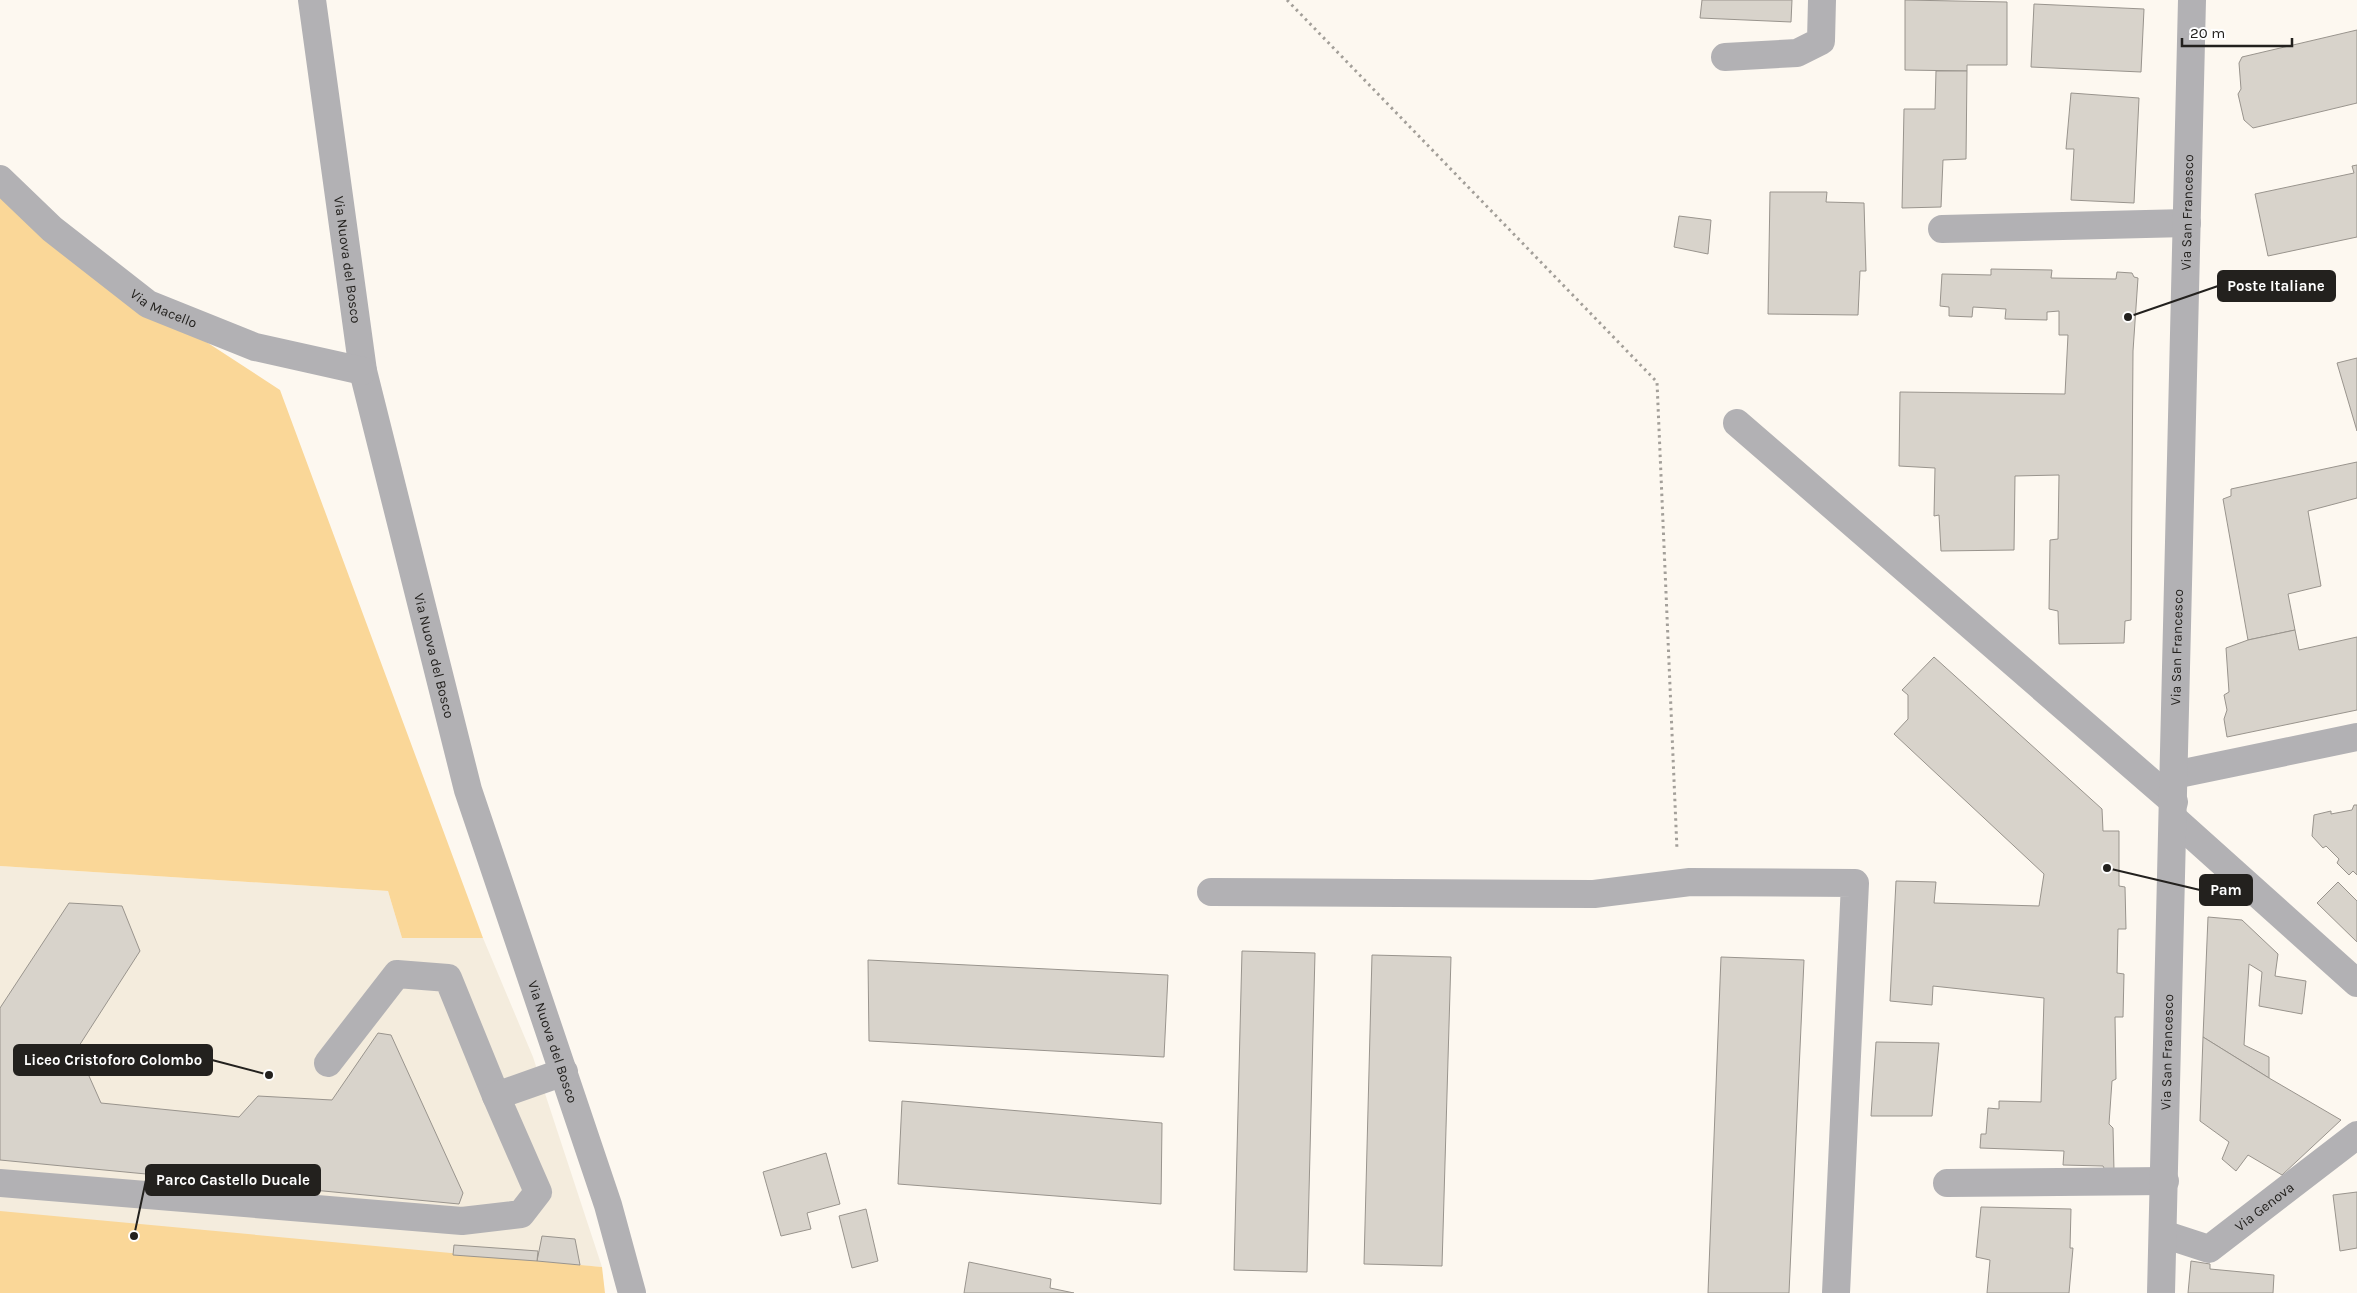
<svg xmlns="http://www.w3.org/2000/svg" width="2357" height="1293" font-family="Karla,sans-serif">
<rect width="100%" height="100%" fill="#fdf8f0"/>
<polygon fill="#f4ecdd" points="0,866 388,891 402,938 483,938 533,1057 602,1267 0,1219"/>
<g fill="#fad798">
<polygon points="0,173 148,304 280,390 483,938 402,938 388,891 0,866"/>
<polygon points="0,1211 602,1267 605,1293 0,1293"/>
</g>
<g fill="#d8d3cb" stroke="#99948d">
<polygon points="1702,0 1792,0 1791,22 1700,18"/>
<polygon points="1905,0 2007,2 2007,65 1967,65 1967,71 1905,70"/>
<polygon points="2034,4 2144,9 2141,72 2031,67"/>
<polygon points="2357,30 2357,103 2253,128 2244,120 2238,94 2241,89 2239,63 2242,57"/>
<polygon points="1936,71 1967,71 1966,159 1943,160 1941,207 1902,208 1904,109 1935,109"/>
<polygon points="2071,93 2139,98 2134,203 2071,200 2074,149 2066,149"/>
<polygon points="2357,165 2357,237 2268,256 2255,194 2354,173 2352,166"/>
<polygon points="1770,192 1827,192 1826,202 1864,203 1866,271 1860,271 1858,315 1768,314"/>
<polygon points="1679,216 1711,220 1708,254 1674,247"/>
<polygon points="1991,269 2052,270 2051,278 2116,279 2117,272 2132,273 2134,277 2138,278 2133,351 2131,620 2125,621 2124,643 2059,644 2058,611 2049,609 2050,540 2058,539 2059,475 2015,476 2014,550 1941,551 1939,515 1934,516 1935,468 1899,466 1900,392 2065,394 2068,335 2059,335 2059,311 2047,312 2047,320 2005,319 2006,309 1973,307 1972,317 1949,316 1949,307 1940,306 1942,274 1991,275"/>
<polygon points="2357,358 2357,431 2337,363"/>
<polygon points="2357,462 2357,498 2308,511 2321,586 2288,594 2295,630 2248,640 2223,499 2231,496 2231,489"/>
<polygon points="2295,630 2299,650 2357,637 2357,710 2227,737 2224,719 2227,710 2224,695 2229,692 2226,648 2248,640"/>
<polygon points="1934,657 2102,809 2103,831 2119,831 2119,886 2125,887 2126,929 2118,929 2117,973 2124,974 2123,1017 2115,1017 2116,1079 2112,1081 2109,1124 2113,1128 2114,1171 2106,1172 2103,1166 2063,1165 2064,1151 1980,1148 1981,1134 1986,1134 1988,1108 1999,1109 1999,1101 2041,1102 2044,998 1933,986 1932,1005 1890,1001 1896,881 1936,882 1934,903 2039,906 2044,874 1894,734 1908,719 1908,695 1902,690"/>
<polygon points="2354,805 2357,805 2357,875 2353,871 2349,875 2337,863 2339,859 2326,846 2323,848 2312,836 2314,815 2331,811 2331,814 2352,810"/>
<polygon points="2338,882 2357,901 2357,942 2317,903"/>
<polygon points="69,903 122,906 140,951 77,1049 101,1103 239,1117 258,1096 332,1100 378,1033 391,1035 463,1193 459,1204 0,1160 0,1008"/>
<polygon points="2208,917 2242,920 2278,954 2275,976 2306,981 2302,1014 2259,1006 2262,972 2249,964 2244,1045 2269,1057 2269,1078 2203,1037"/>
<polygon points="1242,951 1315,953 1307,1272 1234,1270"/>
<polygon points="1372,955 1451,957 1442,1266 1364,1264"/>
<polygon points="1721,957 1804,960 1789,1293 1708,1293"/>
<polygon points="868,960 1168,975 1164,1057 869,1041"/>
<polygon points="2203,1037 2269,1078 2341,1120 2282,1175 2248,1155 2236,1171 2222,1159 2229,1142 2200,1121"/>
<polygon points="1876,1042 1939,1043 1932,1116 1871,1116"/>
<polygon points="902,1101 1162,1123 1161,1204 898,1184"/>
<polygon points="826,1153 840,1204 807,1213 811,1229 781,1236 763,1172"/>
<polygon points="2357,1192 2357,1248 2340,1251 2333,1195"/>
<polygon points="1981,1207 2071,1209 2070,1248 2073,1248 2069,1293 1987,1293 1990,1260 1976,1257"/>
<polygon points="866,1209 878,1261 852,1268 839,1216"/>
<polygon points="542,1236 575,1239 580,1265 537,1261"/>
<polygon points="454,1245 538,1251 537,1261 453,1255"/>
<polygon points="2191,1261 2210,1264 2210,1269 2274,1275 2273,1293 2188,1293"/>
<polygon points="969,1262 1051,1279 1050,1288 1074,1293 964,1293"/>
</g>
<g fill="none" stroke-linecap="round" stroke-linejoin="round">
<polyline stroke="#a39f99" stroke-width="3" stroke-dasharray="2.5 4" stroke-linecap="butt" points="1287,0 1657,382 1677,850"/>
<g stroke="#b2b1b4" stroke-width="28">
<path id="s1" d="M 312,0 L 363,371 L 468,790 L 608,1205 L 632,1293"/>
<polyline points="1725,57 1797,53 1821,41 1822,0"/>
<path id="s2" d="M 0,179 L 52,229 L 148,304 L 255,347 L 363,371"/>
<polyline points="1942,229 2187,223"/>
<polyline points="1737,423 2174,802"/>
<polyline points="2174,775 2357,737"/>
<polyline points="2173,818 2357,983"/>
<polyline points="1211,892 1594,894 1690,882 1855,883 1836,1293"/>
<polyline points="328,1063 397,974 448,978 496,1096"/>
<polyline points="0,1183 462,1221 521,1214 538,1192 496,1096 564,1072"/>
<polyline points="1947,1183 2165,1181"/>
<path id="s3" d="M 2163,1234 L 2209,1249 L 2357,1135"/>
<path id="s4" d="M 2161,1293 L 2192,0"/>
</g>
</g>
<g text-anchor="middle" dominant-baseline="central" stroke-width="4.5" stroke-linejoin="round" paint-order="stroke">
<g font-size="14" fill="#23211e" stroke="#fff">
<text stroke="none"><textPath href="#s4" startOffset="1081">Via San Francesco</textPath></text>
<text stroke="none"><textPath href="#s1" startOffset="262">Via Nuova del Bosco</textPath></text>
<text stroke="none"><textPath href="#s2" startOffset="210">Via Macello</textPath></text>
<text stroke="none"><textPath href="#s4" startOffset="646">Via San Francesco</textPath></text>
<text stroke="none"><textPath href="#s1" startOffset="668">Via Nuova del Bosco</textPath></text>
<text stroke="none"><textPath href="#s1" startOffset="1072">Via Nuova del Bosco</textPath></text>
<text stroke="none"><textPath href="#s4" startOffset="241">Via San Francesco</textPath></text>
<text stroke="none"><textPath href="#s3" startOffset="118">Via Genova</textPath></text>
</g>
</g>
<path fill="none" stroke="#23211e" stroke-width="2" d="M2128 317L2218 286M2107 868L2200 890M269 1075L212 1060M134 1236L146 1180"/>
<g fill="#23211e" stroke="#fff" stroke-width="2">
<circle cx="2128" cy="317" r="5"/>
<circle cx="2107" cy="868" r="5"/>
<circle cx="269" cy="1075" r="5"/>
<circle cx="134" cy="1236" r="5"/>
</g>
<g fill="#23211e" stroke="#23211e" stroke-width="2">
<rect x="2218" y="271" width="117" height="30" rx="5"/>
<rect x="2200" y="875" width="52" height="30" rx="5"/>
<rect x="14" y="1045" width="198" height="30" rx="5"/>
<rect x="146" y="1165" width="174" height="30" rx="5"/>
</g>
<g font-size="15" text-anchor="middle" font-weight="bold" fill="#fff">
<text x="2276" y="291">Poste Italiane</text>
<text x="2226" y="895">Pam</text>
<text x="113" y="1065">Liceo Cristoforo Colombo</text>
<text x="233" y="1185">Parco Castello Ducale</text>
</g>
<path d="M2182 38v8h110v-8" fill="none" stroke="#23211e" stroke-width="2.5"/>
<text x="2190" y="38" font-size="15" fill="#23211e" stroke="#ffffff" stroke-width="4" paint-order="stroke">20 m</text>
</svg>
